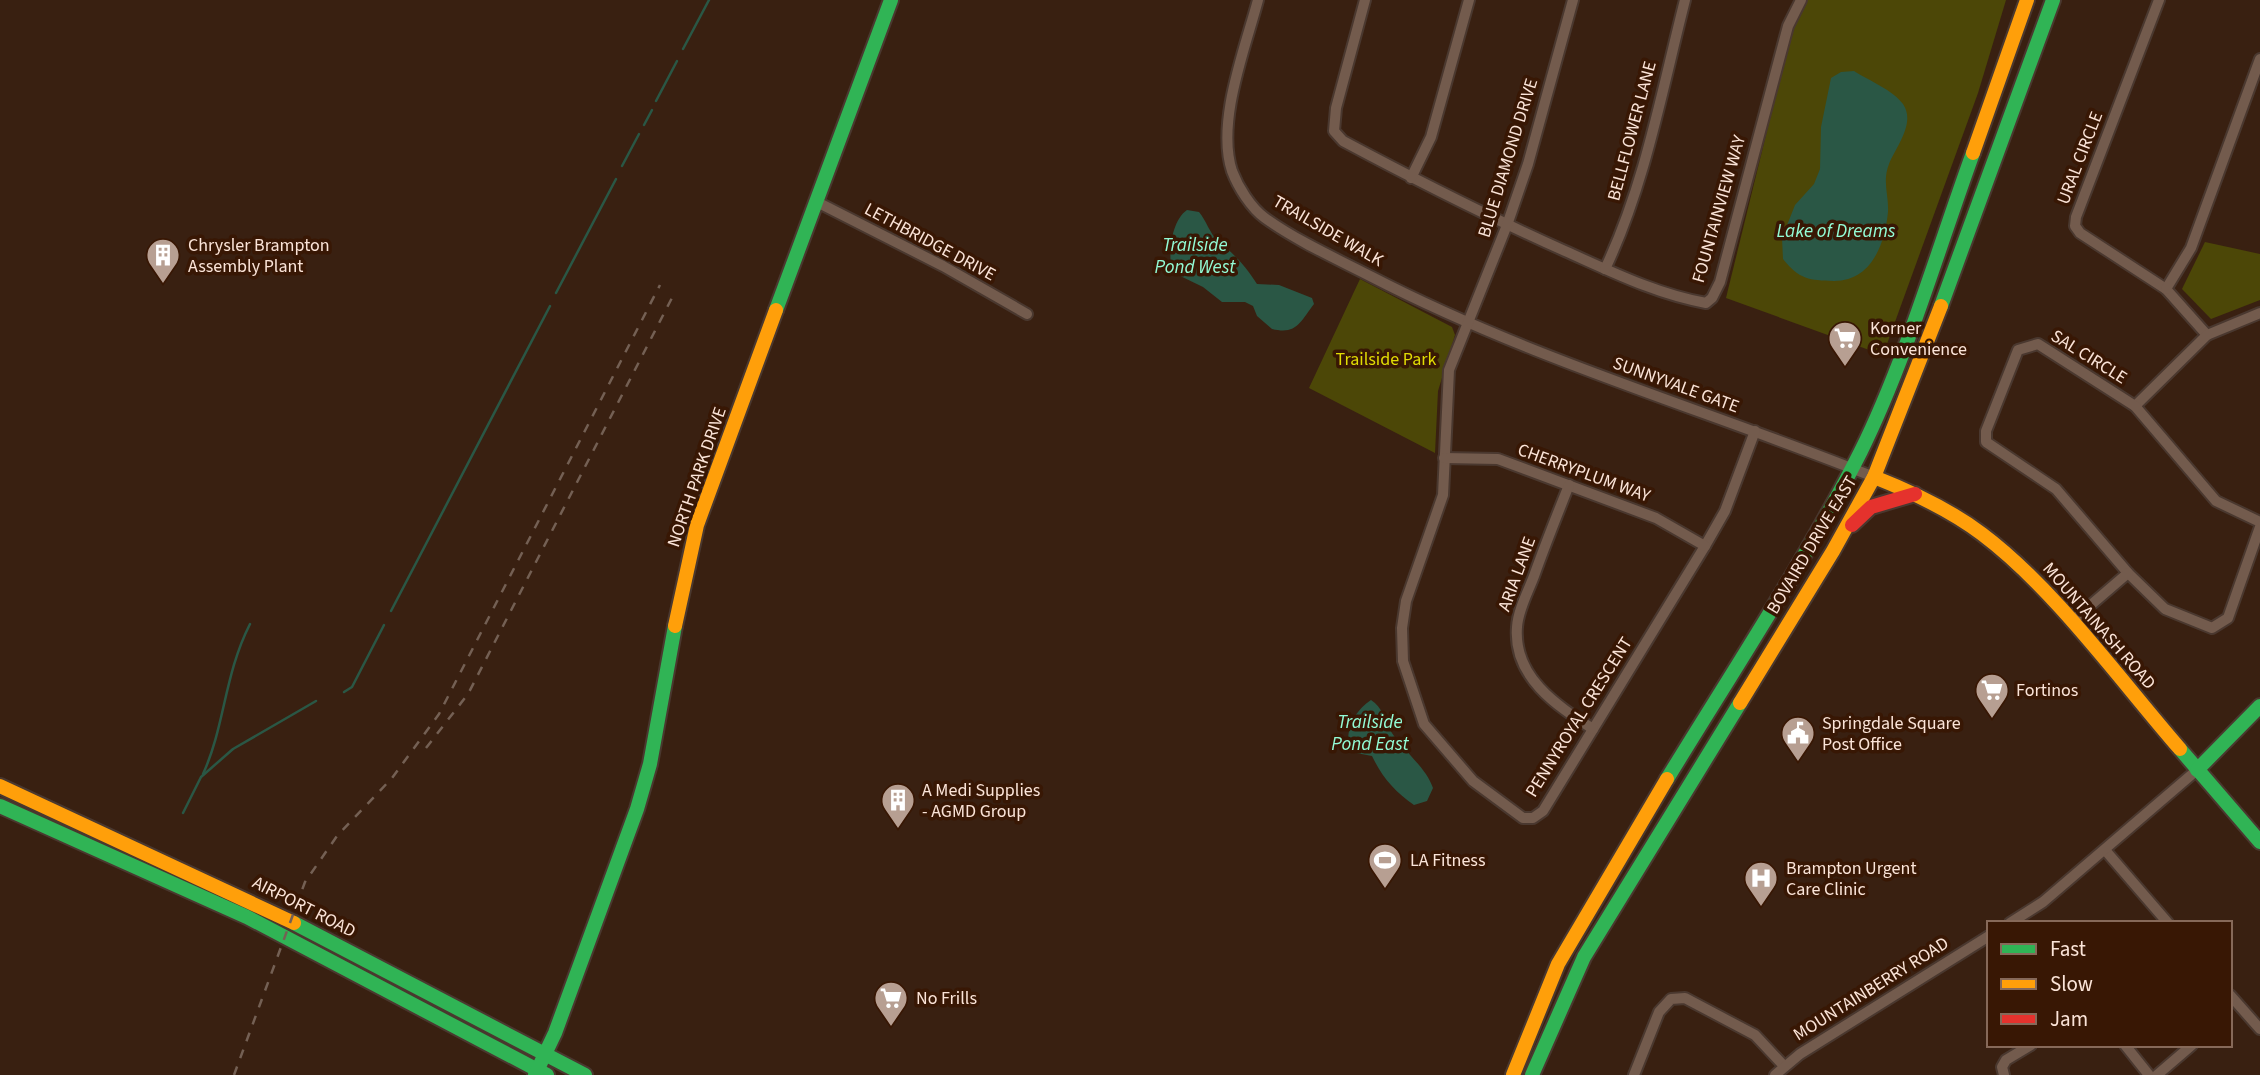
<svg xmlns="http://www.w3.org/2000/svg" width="2260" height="1075" font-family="'Source Sans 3',sans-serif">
<rect width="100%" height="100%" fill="#392011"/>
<g fill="#4c4707">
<polygon points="1807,0 2006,0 1978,93 1883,355 1726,298 1791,33"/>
<polygon points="2205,242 2260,254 2260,300 2211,319 2182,289"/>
<polygon points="1360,279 1452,327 1455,335 1438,391 1435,453 1309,388"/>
</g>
<g fill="#2a5745">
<path d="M 1854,71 C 1868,80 1893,90 1903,104 C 1916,123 1896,147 1889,164 C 1882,182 1889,195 1888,212 C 1885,243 1872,281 1834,281 C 1809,280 1800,280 1783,259 L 1782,238 L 1795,205 L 1814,184 L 1820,169 L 1821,127 L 1831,78 L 1841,72 Z"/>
<path d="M 1187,210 L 1199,212 C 1206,220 1210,234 1218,241 C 1235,255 1245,265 1257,284 L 1279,285 L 1312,298 L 1314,304 C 1300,322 1297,335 1272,329 L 1257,316 L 1253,306 L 1245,302 L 1222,302 L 1203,287 L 1172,272 C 1168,254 1171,221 1187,210 Z"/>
<path d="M 1371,700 C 1383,708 1383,717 1389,728 C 1401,750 1425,765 1433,788 L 1427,801 L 1414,805 C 1395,792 1382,777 1372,756 L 1351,752 C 1343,733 1354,711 1371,700 Z"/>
</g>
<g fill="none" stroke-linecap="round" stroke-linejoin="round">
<g stroke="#2a5745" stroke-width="2.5">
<polyline points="683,49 709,0"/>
<polyline points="656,101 677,61"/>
<polyline points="644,125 652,110"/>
<polyline points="622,166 639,134"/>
<polyline points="556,293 616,179"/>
<polyline points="391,611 550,306"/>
<polyline points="344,692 352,687 384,625"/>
<path d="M 203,774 C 225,726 224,675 250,624"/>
<polyline points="183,813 201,777 233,749 316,701"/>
</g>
<defs>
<g id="street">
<path d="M 1258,0 C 1245,49 1216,122 1232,171 C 1238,187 1251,208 1265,218 C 1297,241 1337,259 1372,277 C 1533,360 1707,410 1874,477"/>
<path d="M 1365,0 L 1336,108 L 1334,131 L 1343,141 C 1416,180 1489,217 1565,251 C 1610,271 1656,294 1706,303 L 1712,298 L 1720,282 L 1788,26 L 1801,0"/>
<polyline points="1573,0 1528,164 1507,225 1449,370 1443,495 1406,601 1402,628 1403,661 1424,724 1473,781 1523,818 1533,818 1543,811 1705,546 1725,511 1755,431"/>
<polyline points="2159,0 2076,217 2075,226 2080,233 2166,289 2207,335"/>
<polyline points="1411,178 1431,137 1469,0"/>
<polyline points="817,202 943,266 1027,314"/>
<path d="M 1605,269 C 1645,185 1662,90 1685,0"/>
<polyline points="2166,289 2191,248 2260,59"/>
<polyline points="2135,406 2207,335 2260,313"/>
<polyline points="1444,458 1498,459 1656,518 1705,546"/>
<path d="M 1569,485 C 1557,515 1545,545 1534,576 C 1528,592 1518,610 1517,627 C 1513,677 1556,705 1593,729"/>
<polyline points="2260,522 2216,501 2135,406 2038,344 2018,350 1986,431 1986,442 2056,489 2128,573 2165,609 2212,628 2228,618 2260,527"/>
<polyline points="2071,622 2128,573"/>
<polyline points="2105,850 2168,923"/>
<polyline points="2010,923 2043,902 2197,770"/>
<polyline points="2230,995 2260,1029"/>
<polyline points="2125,1045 2149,1075"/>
<polyline points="1634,1075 1659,1012 1671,999 1685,998 1755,1035 1784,1066"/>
<polyline points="1775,1075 1800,1054 1989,936"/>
<polyline points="2004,1075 2002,1067 2006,1060 2031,1045"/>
<polyline points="2157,1075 2192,1045"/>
</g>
<g id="fast">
<polyline points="1941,306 2053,0"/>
<polyline points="776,310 891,0"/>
<polyline points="2180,749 2260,842"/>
<polyline points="2197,770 2260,706"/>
<path d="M 1667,779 C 1733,671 1804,564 1861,451 C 1906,360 1938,249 1973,153"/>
<polyline points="0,806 247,917 547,1075"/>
<polyline points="294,923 585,1075"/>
<polyline points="535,1075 555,1033 637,809 650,764 675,626"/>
<polyline points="1532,1075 1584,957 1740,703"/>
</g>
<g id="slow">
<polyline points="1973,153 2027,0"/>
<path d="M 1874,477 C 1912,492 1949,509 1982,534 C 2054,588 2120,680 2180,749"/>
<polyline points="675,626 697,525 776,310"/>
<polyline points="1740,703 1833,551 1874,477 1941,306"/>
<polyline points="0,786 294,923"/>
<polyline points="1513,1075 1558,964 1667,779"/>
</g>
<polyline id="jam" points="1852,525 1871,507 1915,494"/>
</defs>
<use href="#street" stroke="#4a382f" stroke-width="14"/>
<use href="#fast" stroke="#4a382f" stroke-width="18"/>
<use href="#slow" stroke="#4a382f" stroke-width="18"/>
<use href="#jam" stroke="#4a382f" stroke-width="18"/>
<use href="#street" stroke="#735b4d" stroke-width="10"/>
<use href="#fast" stroke="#30b455" stroke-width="14"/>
<use href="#slow" stroke="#ff9f0a" stroke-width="14"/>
<use href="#jam" stroke="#e5322d" stroke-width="14"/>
<g stroke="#746054" stroke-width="2.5" stroke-dasharray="9 9" stroke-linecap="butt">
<polyline points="426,748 468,694 675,292"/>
<polyline points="234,1075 305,882 337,836 392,778 439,714 660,285"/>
</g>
</g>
<defs>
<symbol id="building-pin" viewBox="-11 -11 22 30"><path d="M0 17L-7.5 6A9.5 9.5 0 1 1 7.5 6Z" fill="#b79f92" stroke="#381704"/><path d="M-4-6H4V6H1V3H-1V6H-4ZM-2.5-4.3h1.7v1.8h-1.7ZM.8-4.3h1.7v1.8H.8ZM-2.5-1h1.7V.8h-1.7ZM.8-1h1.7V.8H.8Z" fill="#fff"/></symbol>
<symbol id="supermarket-pin" viewBox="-11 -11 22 30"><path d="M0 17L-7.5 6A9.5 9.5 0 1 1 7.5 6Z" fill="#b79f92" stroke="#381704"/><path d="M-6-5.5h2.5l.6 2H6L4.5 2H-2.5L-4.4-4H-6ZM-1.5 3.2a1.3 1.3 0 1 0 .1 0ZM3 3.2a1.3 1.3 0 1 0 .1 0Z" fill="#fff"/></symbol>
<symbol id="civic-pin" viewBox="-11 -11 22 30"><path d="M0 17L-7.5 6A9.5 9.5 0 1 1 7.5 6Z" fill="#b79f92" stroke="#381704"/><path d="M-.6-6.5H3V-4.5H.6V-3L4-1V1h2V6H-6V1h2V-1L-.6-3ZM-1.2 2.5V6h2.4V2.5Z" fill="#fff"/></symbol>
<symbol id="stadium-pin" viewBox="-11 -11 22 30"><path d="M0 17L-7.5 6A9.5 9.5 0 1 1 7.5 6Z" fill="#b79f92" stroke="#381704"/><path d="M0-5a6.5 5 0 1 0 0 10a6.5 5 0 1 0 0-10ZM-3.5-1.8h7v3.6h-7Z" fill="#fff"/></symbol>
<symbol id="hospital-pin" viewBox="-11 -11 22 30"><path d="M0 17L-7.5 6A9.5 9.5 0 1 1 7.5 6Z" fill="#b79f92" stroke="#381704"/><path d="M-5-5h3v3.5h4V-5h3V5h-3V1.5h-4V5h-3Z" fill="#fff"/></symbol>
</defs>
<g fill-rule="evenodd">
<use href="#building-pin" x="144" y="236" width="38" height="52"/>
<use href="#supermarket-pin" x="1826" y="319" width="38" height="52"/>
<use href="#supermarket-pin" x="1973" y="671" width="38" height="52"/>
<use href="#civic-pin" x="1779" y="714" width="38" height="52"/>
<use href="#building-pin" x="879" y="781" width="38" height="52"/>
<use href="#stadium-pin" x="1366" y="841" width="38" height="52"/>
<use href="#hospital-pin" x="1742" y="859" width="38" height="52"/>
<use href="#supermarket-pin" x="872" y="979" width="38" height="52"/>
</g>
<g text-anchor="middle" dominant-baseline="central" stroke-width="7" stroke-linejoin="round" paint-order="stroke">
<g font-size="18" fill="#fbe4d8" stroke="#381704">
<text transform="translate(1632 131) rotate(-75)">BELLFLOWER LANE</text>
<text transform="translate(1508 158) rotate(-73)">BLUE DIAMOND DRIVE</text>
<text transform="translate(2080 158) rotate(-69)">URAL CIRCLE</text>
<text transform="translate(1719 209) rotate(-74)">FOUNTAINVIEW WAY</text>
<text transform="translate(1328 231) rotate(30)">TRAILSIDE WALK</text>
<text transform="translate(930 242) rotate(28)">LETHBRIDGE DRIVE</text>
<text transform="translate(2089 357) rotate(32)">SAL CIRCLE</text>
<text transform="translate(1676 385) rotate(20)">SUNNYVALE GATE</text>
<text transform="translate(1584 473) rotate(20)">CHERRYPLUM WAY</text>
<text transform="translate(697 477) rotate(-71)">NORTH PARK DRIVE</text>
<text transform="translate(1812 545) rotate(-59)">BOVAIRD DRIVE EAST</text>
<text transform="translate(1517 574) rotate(-70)">ARIA LANE</text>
<text transform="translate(2099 626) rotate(49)">MOUNTAINASH ROAD</text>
<text transform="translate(1579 717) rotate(-58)">PENNYROYAL CRESCENT</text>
<text transform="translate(304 907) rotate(27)">AIRPORT ROAD</text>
<text transform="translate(1871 989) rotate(-32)">MOUNTAINBERRY ROAD</text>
</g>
<g font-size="18" fill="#fbe4d8" stroke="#381704" text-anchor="start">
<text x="188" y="245">Chrysler Brampton<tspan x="188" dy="21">Assembly Plant</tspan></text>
<text x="1870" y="328">Korner<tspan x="1870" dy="21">Convenience</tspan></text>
<text x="2016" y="690">Fortinos</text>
<text x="1822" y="723">Springdale Square<tspan x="1822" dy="21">Post Office</tspan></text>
<text x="922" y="790">A Medi Supplies<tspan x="922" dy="21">- AGMD Group</tspan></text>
<text x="1410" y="860">LA Fitness</text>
<text x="1786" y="868">Brampton Urgent<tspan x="1786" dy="21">Care Clinic</tspan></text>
<text x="916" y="998">No Frills</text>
</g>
<g font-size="18" fill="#e1dc04" stroke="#381704">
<text x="1386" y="359">Trailside Park</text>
</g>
<g font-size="19" font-style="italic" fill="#93fcd6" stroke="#381704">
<text x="1836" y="231">Lake of Dreams</text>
<text x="1195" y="245">Trailside<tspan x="1195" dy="22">Pond West</tspan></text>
<text x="1370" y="722">Trailside<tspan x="1370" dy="22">Pond East</tspan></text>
</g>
</g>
<rect x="1987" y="921" width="245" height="126" fill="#381704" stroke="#866959" stroke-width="2"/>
<rect x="2001" y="944" width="35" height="10" fill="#30b455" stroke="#866959" stroke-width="2"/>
<text x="2050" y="956" font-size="21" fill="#fbe4d8">Fast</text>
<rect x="2001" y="979" width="35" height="10" fill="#ff9f0a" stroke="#866959" stroke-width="2"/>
<text x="2050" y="991" font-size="21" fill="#fbe4d8">Slow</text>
<rect x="2001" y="1014" width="35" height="10" fill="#e5322d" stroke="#866959" stroke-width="2"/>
<text x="2050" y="1026" font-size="21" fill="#fbe4d8">Jam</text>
</svg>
